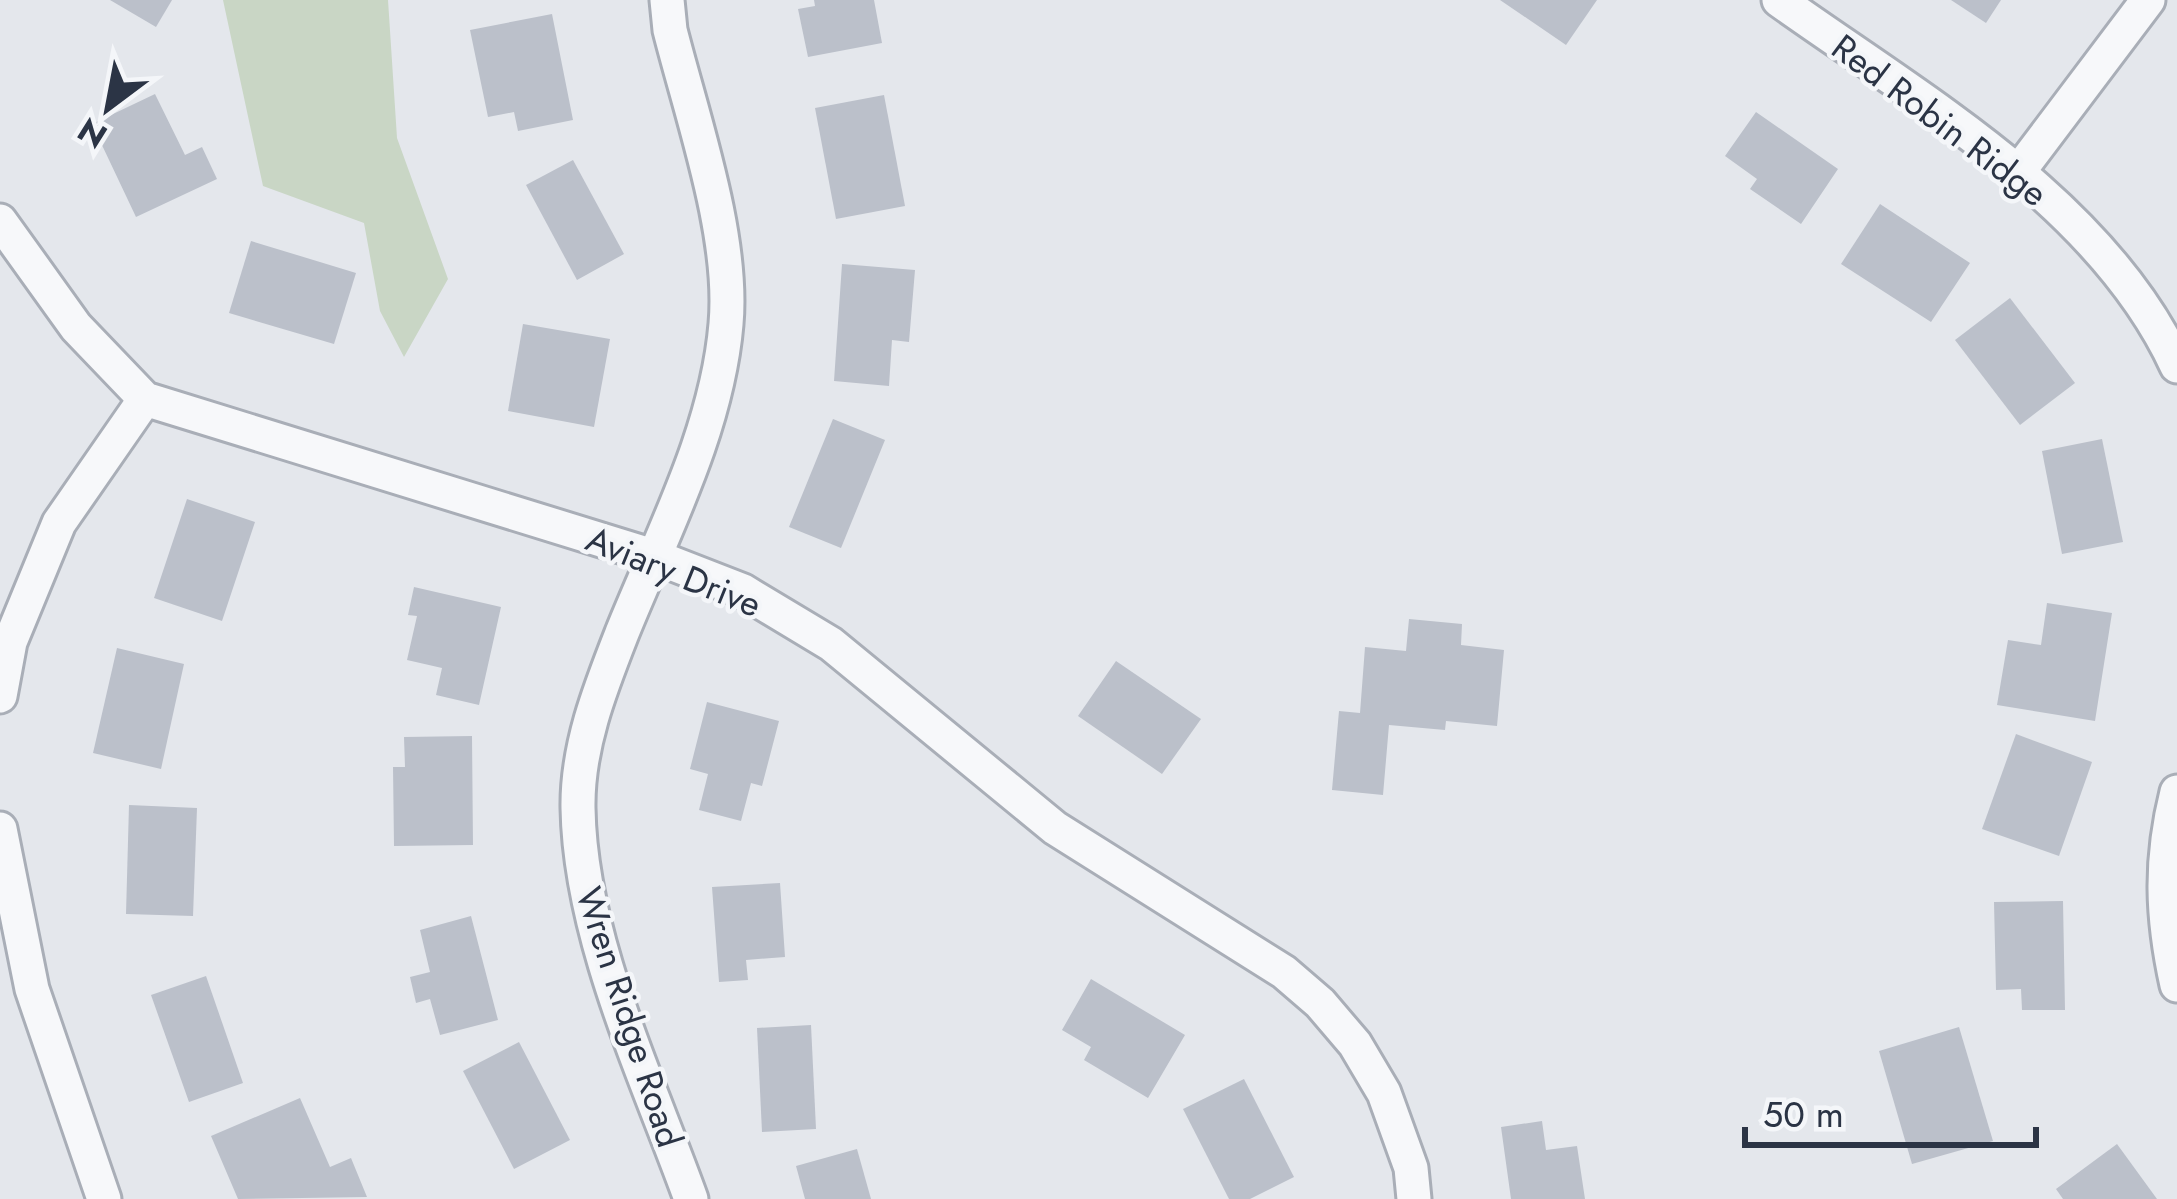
<svg xmlns="http://www.w3.org/2000/svg" width="2177" height="1199" font-family="Jost,sans-serif">
<rect width="100%" height="100%" fill="#e4e7ec"/>
<polygon fill="#c9d6c5" points="223,0 388,0 397,138 448,279 404,357 380,311 364,223 263,186"/>
<g fill="#bbc0ca">
<polygon points="110,0 172,0 156,27"/>
<polygon points="814,0 874,0 882,43 808,57 798,9 815,6"/>
<polygon points="1500,0 1597,0 1566,45"/>
<polygon points="1951,0 2001,0 1986,23"/>
<polygon points="552,14 573,120 518,131 514,112 488,117 470,30"/>
<polygon points="155,94 185,155 202,147 217,179 136,217 92,124"/>
<polygon points="884,95 905,206 836,219 815,108"/>
<polygon points="1756,112 1838,169 1801,224 1750,189 1757,179 1725,156"/>
<polygon points="573,160 624,254 577,280 526,185"/>
<polygon points="1880,204 1970,263 1931,322 1841,264"/>
<polygon points="251,241 356,273 334,344 229,313"/>
<polygon points="842,264 915,270 909,342 892,340 889,386 834,381"/>
<polygon points="2010,298 2075,383 2020,425 1955,340"/>
<polygon points="523,324 610,339 594,427 508,411"/>
<polygon points="833,419 885,440 841,548 789,527"/>
<polygon points="2102,439 2123,542 2062,554 2042,451"/>
<polygon points="187,499 255,522 222,621 154,598"/>
<polygon points="414,587 501,607 479,705 436,695 442,668 407,660 417,616 408,615"/>
<polygon points="2047,603 2112,613 2095,721 1997,705 2008,640 2041,645"/>
<polygon points="1409,619 1462,624 1461,645 1504,650 1497,726 1446,721 1445,730 1389,725 1383,795 1332,790 1339,711 1360,713 1365,647 1406,651"/>
<polygon points="117,648 184,664 161,769 93,753"/>
<polygon points="1116,661 1201,719 1162,774 1078,716"/>
<polygon points="707,702 779,721 762,786 751,783 741,821 699,810 708,774 690,769"/>
<polygon points="2016,734 2092,762 2059,856 1982,829"/>
<polygon points="472,736 473,845 394,846 393,767 405,767 404,737"/>
<polygon points="129,805 197,808 193,916 126,914"/>
<polygon points="780,883 785,957 746,960 748,980 719,982 712,887"/>
<polygon points="2063,901 2065,1010 2022,1010 2021,989 1996,990 1994,902"/>
<polygon points="471,916 498,1020 440,1035 430,999 416,1003 410,977 430,972 420,930"/>
<polygon points="206,976 243,1083 189,1102 151,995"/>
<polygon points="1091,979 1185,1035 1148,1098 1084,1060 1091,1047 1062,1030"/>
<polygon points="811,1025 816,1129 762,1132 757,1028"/>
<polygon points="1959,1027 1993,1141 1912,1164 1879,1051"/>
<polygon points="519,1042 570,1140 514,1169 463,1071"/>
<polygon points="1244,1079 1294,1177 1250,1199 1229,1199 1183,1109"/>
<polygon points="300,1098 330,1167 351,1158 367,1197 238,1199 211,1136"/>
<polygon points="1542,1121 1546,1150 1577,1146 1585,1199 1511,1199 1501,1127"/>
<polygon points="2117,1144 2157,1199 2063,1199 2056,1189"/>
<polygon points="857,1149 871,1199 805,1199 796,1166"/>
</g>
<g fill="none" stroke-linecap="round" stroke-linejoin="round">
<defs>
<g id="minor">
<path d="M 667,0 L 670,30 C 692,117 734,235 726,324 C 717,431 662,534 622,633 C 600,689 577,747 578,808 C 580,938 647,1077 691,1199"/>
<path d="M 1779,0 C 1919,100 2102,203 2177,366"/>
<polyline points="2019,171 2148,0"/>
<polyline points="0,221 76,327 145,399 653,556 743,591 831,644 1055,828 1284,972 1320,1003 1355,1044 1384,1093 1411,1168 1414,1199"/>
<polyline points="0,696 10,642 59,523 145,399"/>
<path d="M 2177,792 C 2160,860 2162,917 2177,985"/>
<polyline points="0,829 32,989 104,1199"/>
</g>
</defs>
<use href="#minor" stroke="#a9aeb7" stroke-width="39"/>
<use href="#minor" stroke="#f7f8fa" stroke-width="33"/>
</g>
<g text-anchor="middle" dominant-baseline="central" stroke-width="9" stroke-linejoin="round" paint-order="stroke">
<g font-size="36" fill="#2b3445" stroke="#f4f6f9">
<text transform="translate(1940 120) rotate(37)">Red Robin Ridge</text>
<text transform="translate(674 571) rotate(22)">Aviary Drive</text>
<text transform="translate(630 1017) rotate(72)">Wren Ridge Road</text>
</g>
</g>
<g transform="translate(108 108) rotate(212)" stroke="#f4f6f9" stroke-width="9" paint-order="stroke">
<path d="M0-9L21 45L0 30L-21 45Z" fill="#2b3445"/>
<text y="-18" font-size="33" font-weight="bold" text-anchor="middle" fill="#2b3445">N</text>
</g>
<path d="M1745 1127v18h291v-18" fill="none" stroke="#2b3445" stroke-width="6"/>
<text x="1763" y="1127" font-size="36" fill="#2b3445" stroke="#f4f6f9" stroke-width="9" paint-order="stroke">50 m</text>
</svg>
